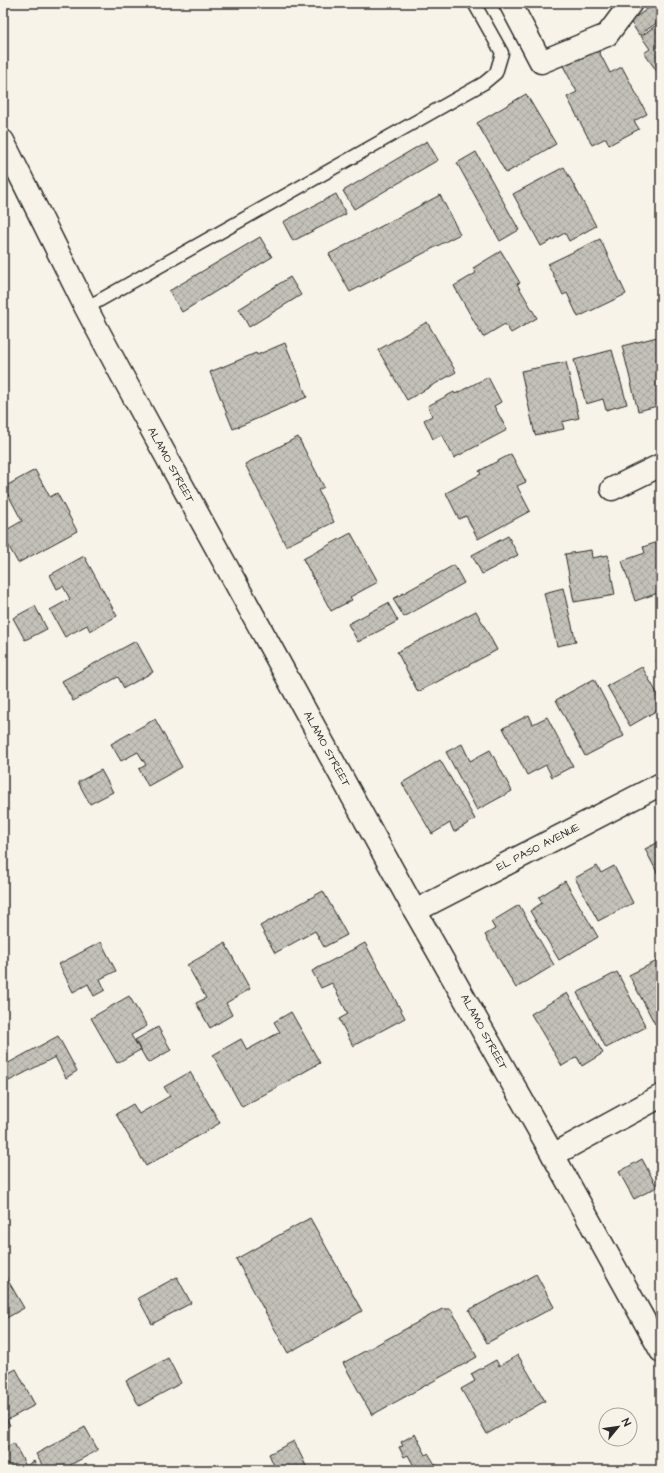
<svg xmlns="http://www.w3.org/2000/svg" width="664" height="1473" font-family="'Architects Daughter',sans-serif">
<defs>
<pattern id="building-cross-hatch" width="8" height="8" patternUnits="userSpaceOnUse"><rect width="8" height="8" fill="#c4c1b9"/><path d="M0 0l8 8M0 8l8-8" fill="none" stroke="#a9a69f"/></pattern>
</defs>
<rect width="100%" height="100%" fill="#f7f3e8"/>
<filter id="ink" filterUnits="userSpaceOnUse"><feTurbulence type="fractalNoise" baseFrequency=".025" numOctaves="2"/><feDisplacementMap in="SourceGraphic" scale="8" xChannelSelector="R" yChannelSelector="G"/><feConvolveMatrix kernelMatrix="1 2 1 2 8 2 1 2 1" color-interpolation-filters="sRGB"/></filter>
<g filter="url(#ink)">
<g fill="url(#building-cross-hatch)" stroke="#2b2b2b">
<polygon points="656,3 661,3 661,20 639,35 630,21"/>
<polygon points="661,22 661,77 644,53 650,49 641,36"/>
<polygon points="595,44 610,73 622,67 647,114 634,121 639,129 609,145 606,138 592,145 567,97 577,92 561,62"/>
<polygon points="526,94 556,144 506,173 477,123"/>
<polygon points="427,141 438,160 354,209 343,191"/>
<polygon points="476,152 519,230 500,241 457,163"/>
<polygon points="564,167 596,226 569,241 565,233 541,246 513,194"/>
<polygon points="336,194 346,214 293,241 283,222"/>
<polygon points="440,195 460,234 350,292 329,254"/>
<polygon points="260,237 272,257 182,312 169,291"/>
<polygon points="600,239 626,294 578,317 567,293 563,295 548,264"/>
<polygon points="501,251 520,283 517,284 537,318 511,333 505,324 483,337 454,286 476,273 473,268"/>
<polygon points="290,277 301,295 249,327 239,309"/>
<polygon points="427,322 456,372 407,400 378,350"/>
<polygon points="661,336 661,396 659,396 661,405 638,411 622,346"/>
<polygon points="285,343 307,397 233,429 210,372 256,353 257,355"/>
<polygon points="612,350 627,404 606,410 603,399 586,404 574,360"/>
<polygon points="566,362 579,418 562,422 564,429 535,435 521,371"/>
<polygon points="488,377 501,402 494,406 507,430 454,458 442,435 433,439 424,420 432,416 428,406 454,392 455,394"/>
<polygon points="298,437 324,487 318,490 334,522 286,546 245,464"/>
<polygon points="511,454 526,482 517,486 530,511 478,539 466,516 459,519 446,493 481,474 479,471"/>
<polygon points="35,470 50,497 57,493 77,531 18,563 3,536 3,532 22,521 4,487"/>
<polygon points="351,533 378,582 350,597 352,600 331,611 303,559"/>
<polygon points="508,536 518,555 482,574 472,555"/>
<polygon points="661,541 661,592 635,601 622,561 645,553 643,547"/>
<polygon points="591,550 592,558 608,555 615,595 574,602 565,554"/>
<polygon points="84,556 117,616 90,631 87,625 65,637 50,610 70,599 63,586 57,589 50,575"/>
<polygon points="454,565 464,583 404,617 393,599"/>
<polygon points="563,588 576,642 557,646 544,593"/>
<polygon points="388,603 398,621 358,642 348,624"/>
<polygon points="35,606 47,629 25,640 13,618"/>
<polygon points="476,611 497,650 418,692 397,652"/>
<polygon points="136,641 153,672 124,688 118,677 73,701 62,681"/>
<polygon points="661,657 661,669 656,660"/>
<polygon points="642,667 661,700 661,708 630,726 607,686"/>
<polygon points="594,679 624,736 585,756 556,700"/>
<polygon points="529,715 533,724 547,717 573,766 552,777 546,765 527,775 503,728"/>
<polygon points="155,719 182,767 148,786 139,769 146,765 138,752 121,761 111,744"/>
<polygon points="462,744 470,761 490,750 512,791 477,810 446,752"/>
<polygon points="440,760 475,819 454,832 450,823 432,834 402,783"/>
<polygon points="101,770 113,792 90,804 78,782"/>
<polygon points="661,841 661,880 645,849"/>
<polygon points="597,866 601,873 614,866 633,903 598,921 575,878"/>
<polygon points="565,881 598,937 559,960 530,911 542,903 539,897"/>
<polygon points="323,891 347,935 324,947 315,931 275,953 260,926"/>
<polygon points="519,905 554,965 516,988 485,935 495,929 491,922"/>
<polygon points="101,942 116,971 100,979 105,990 94,996 88,984 73,992 59,964"/>
<polygon points="225,943 250,989 226,1003 232,1015 210,1028 196,1003 206,998 187,965"/>
<polygon points="365,943 405,1018 353,1046 339,1019 348,1014 332,983 321,988 312,971"/>
<polygon points="661,959 661,1020 655,1024 629,975"/>
<polygon points="617,972 646,1027 606,1048 577,993"/>
<polygon points="567,993 603,1053 582,1066 577,1057 562,1066 531,1014"/>
<polygon points="129,996 147,1026 131,1035 140,1050 117,1063 91,1018"/>
<polygon points="291,1012 320,1063 242,1107 213,1055 241,1039 247,1050 280,1032 274,1022"/>
<polygon points="158,1027 171,1050 148,1063 135,1040"/>
<polygon points="58,1036 77,1071 66,1078 55,1057 9,1081 3,1069 3,1066"/>
<polygon points="190,1072 220,1123 146,1166 116,1114 133,1104 139,1114 170,1096 164,1087"/>
<polygon points="642,1159 657,1187 634,1199 619,1172"/>
<polygon points="310,1218 362,1311 288,1353 236,1259"/>
<polygon points="536,1274 554,1307 487,1343 469,1310"/>
<polygon points="6,1277 24,1308 3,1320 3,1278"/>
<polygon points="177,1277 191,1303 152,1324 138,1298"/>
<polygon points="442,1309 451,1309 477,1357 372,1415 343,1363"/>
<polygon points="518,1355 545,1401 487,1434 461,1389 475,1381 471,1374 496,1360 499,1366"/>
<polygon points="168,1358 181,1383 139,1406 126,1381"/>
<polygon points="16,1369 35,1405 7,1420 10,1425 3,1429 3,1376"/>
<polygon points="85,1427 98,1450 61,1470 45,1470 36,1454"/>
<polygon points="415,1434 426,1455 428,1453 436,1466 428,1470 416,1470 408,1455 404,1457 399,1447 403,1446 401,1442"/>
<polygon points="294,1441 308,1470 276,1470 269,1454"/>
<polygon points="14,1443 26,1466 34,1461 39,1470 3,1470 3,1449"/>
</g>
<g fill="none" stroke-linecap="round" stroke-linejoin="round">
<defs>
<polyline id="service" points="86,308 484,83 496,73 502,53 474,3"/>
<g id="minor">
<polyline points="510,3 541,62 607,35 631,3"/>
<polyline points="612,489 661,465"/>
<polyline points="415,911 661,784"/>
<polyline points="553,1155 661,1096"/>
</g>
<polyline id="secondary" points="3,141 86,308 119,370 415,911 553,1155 661,1351"/>
</defs>
<use href="#service" stroke="#2b2b2b" stroke-width="15"/>
<use href="#minor" stroke="#2b2b2b" stroke-width="25"/>
<use href="#secondary" stroke="#2b2b2b" stroke-width="25"/>
<use href="#service" stroke="#f7f3e8" stroke-width="12"/>
<use href="#minor" stroke="#f7f3e8" stroke-width="22"/>
<use href="#secondary" stroke="#f7f3e8" stroke-width="22"/>
</g>
</g>
<g text-anchor="middle" dominant-baseline="central" stroke-width="4" stroke-linejoin="round" paint-order="stroke">
<g font-size="11" fill="#2b2b2b" stroke="#f7f3e8">
<text transform="translate(171 465) rotate(61)">ALAMO STREET</text>
<text transform="translate(327 749) rotate(61)">ALAMO STREET</text>
<text transform="translate(538 847) rotate(-27)">EL PASO AVENUE</text>
<text transform="translate(484 1032) rotate(61)">ALAMO STREET</text>
</g>
</g>
<rect width="664" height="1473" fill="none" stroke="#f7f3e8" stroke-width="16"/>
<rect x="8" y="8" width="648" height="1457" fill="none" stroke="#2b2b2b" stroke-width="1.5" filter="url(#ink)"/>
<g transform="translate(618 1427) rotate(61)"><circle r="19" fill="#f7f3e8" stroke="#a5a39c"/>
<path d="M0-3L7 15L0 10L-7 15Z" fill="#2b2b2b"/>
<text y="-6" font-size="11" font-weight="bold" text-anchor="middle" fill="#2b2b2b">N</text>
</g>
</svg>
